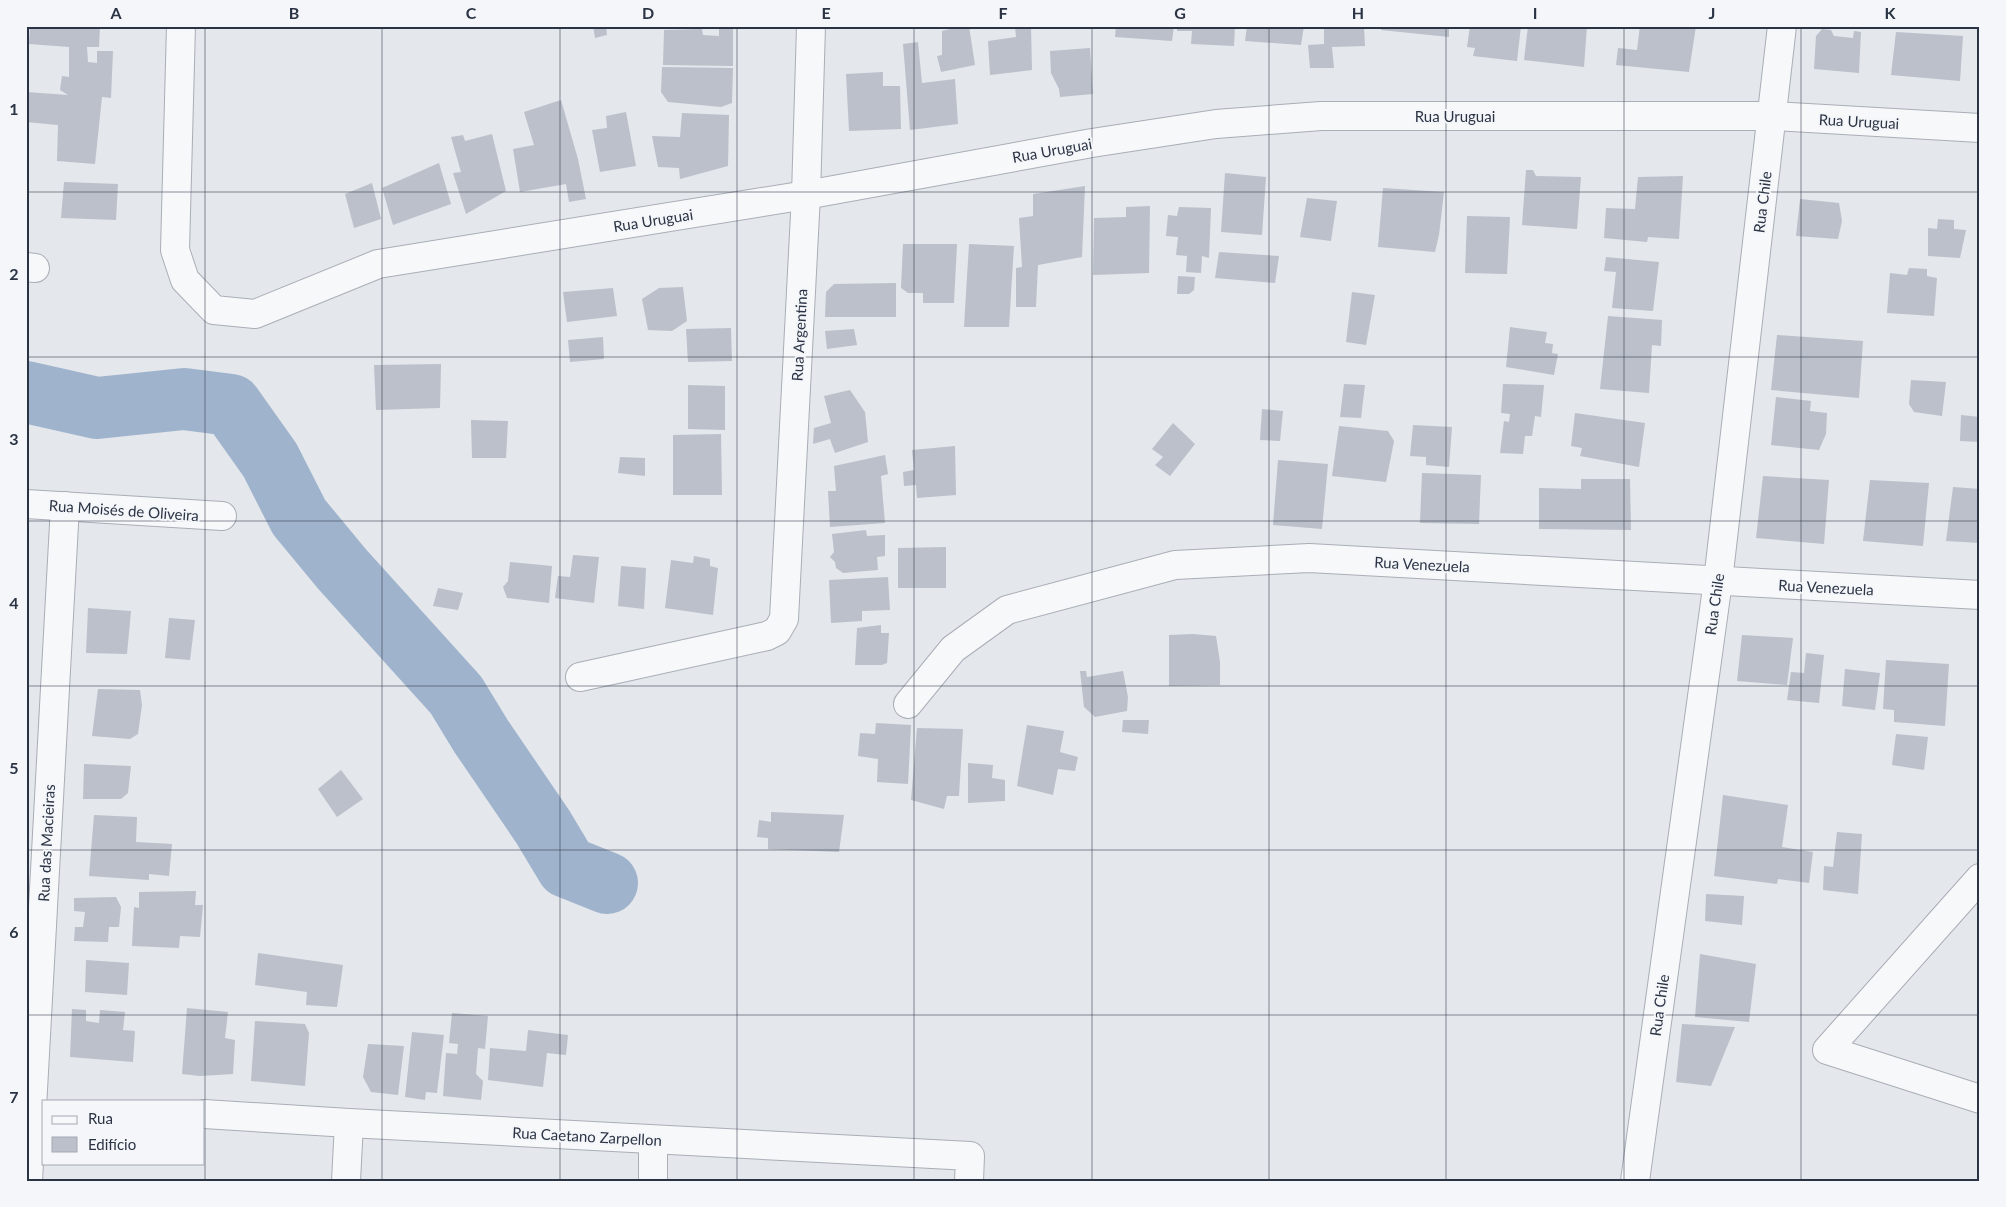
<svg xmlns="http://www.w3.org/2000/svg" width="2006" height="1207" font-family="Lato,sans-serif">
<rect width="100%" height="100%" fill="#e4e7ec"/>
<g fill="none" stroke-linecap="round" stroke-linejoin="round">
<polyline stroke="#9fb4cc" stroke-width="62" points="26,392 97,408 184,399 231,405 270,460 299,517 342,569 456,695 481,736 543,827 567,867 607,883"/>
</g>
<g fill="#bbc0ca">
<polygon points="30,26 100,26 99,47 87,47 88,62 97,63 97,51 113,51 111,98 102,97 95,164 57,161 58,125 26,122 26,92 68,95 60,90 62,76 69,77 69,47 29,44"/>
<polygon points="593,26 606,26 607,35 595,38"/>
<polygon points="719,26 733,26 733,66 663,65 664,30 702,29 703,35 719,36"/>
<polygon points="963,26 969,26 975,65 941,72 937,56 942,55 942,31"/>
<polygon points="1015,26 1031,26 1032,70 990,75 988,41 1016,37"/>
<polygon points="1116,26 1174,26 1172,41 1115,37"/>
<polygon points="1177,26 1235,26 1234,46 1191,44 1192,31 1177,31"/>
<polygon points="1247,26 1304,26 1301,45 1245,41"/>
<polygon points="1324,26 1364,26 1365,46 1332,47 1334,68 1310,68 1308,45 1324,44"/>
<polygon points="1381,26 1449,26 1449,37 1381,30"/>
<polygon points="1470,26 1521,26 1517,61 1473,56 1475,48 1467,47"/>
<polygon points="1528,26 1587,26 1584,67 1524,60"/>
<polygon points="1640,26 1696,26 1689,72 1616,65 1618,48 1637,50"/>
<polygon points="1822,29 1831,30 1834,36 1853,38 1854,31 1861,32 1859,73 1814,69 1816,36"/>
<polygon points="1896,32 1963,36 1960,81 1891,75"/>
<polygon points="918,42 922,83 955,79 958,124 910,130 903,44"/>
<polygon points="1090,48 1093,94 1060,97 1059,89 1051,73 1050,51"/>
<polygon points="662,67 733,68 732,103 721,107 668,102 661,92"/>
<polygon points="883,72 883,86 900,86 901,129 849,131 846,74"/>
<polygon points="561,100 578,159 586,199 569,202 566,184 520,192 513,149 534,145 524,112"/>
<polygon points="626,112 636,166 600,172 592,130 607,128 606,116"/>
<polygon points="682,113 729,115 728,166 680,179 679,168 658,167 652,136 680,137"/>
<polygon points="492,134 506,191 466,214 453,173 461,172 451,137 463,135 465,141"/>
<polygon points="439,163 451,204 393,225 382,188"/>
<polygon points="1526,170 1533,170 1536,176 1581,177 1577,229 1522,225"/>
<polygon points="1225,173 1266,177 1262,235 1221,232"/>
<polygon points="1683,176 1679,239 1648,237 1647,242 1604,238 1606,208 1635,209 1638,177"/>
<polygon points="64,182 118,184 116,220 61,218"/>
<polygon points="372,183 381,219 354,228 345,194"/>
<polygon points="1085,186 1082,257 1038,265 1036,307 1016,307 1016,268 1022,267 1019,218 1033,216 1033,194"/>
<polygon points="1383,188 1444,192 1439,235 1435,252 1378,247"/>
<polygon points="1307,198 1337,201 1331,241 1300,237"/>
<polygon points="1800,199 1839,203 1842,221 1838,239 1796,236"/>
<polygon points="1150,206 1149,273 1093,275 1094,218 1126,217 1126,207"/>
<polygon points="1179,207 1211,208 1209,258 1202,256 1201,273 1186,272 1187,256 1176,255 1178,237 1166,236 1168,215 1177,216"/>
<polygon points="1467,216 1510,217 1507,274 1465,273"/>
<polygon points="1938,219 1954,220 1954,229 1966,230 1960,258 1928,256 1928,228 1937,229"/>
<polygon points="903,244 957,244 954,303 923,303 923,293 908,293 901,288"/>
<polygon points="969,244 1014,246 1009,327 964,327"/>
<polygon points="1219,252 1279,256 1275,283 1215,278"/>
<polygon points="1606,257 1659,262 1653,311 1612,308 1616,272 1604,271"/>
<polygon points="1909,268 1927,269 1927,276 1937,278 1934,316 1887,313 1890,273 1907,275"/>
<polygon points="1178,276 1195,277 1194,290 1189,294 1177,294"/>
<polygon points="896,283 896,317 825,317 826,292 834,284"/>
<polygon points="683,287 687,321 672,331 648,330 642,299 659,288"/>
<polygon points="613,288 617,316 567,322 563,292"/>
<polygon points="1352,292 1375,295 1366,345 1346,342"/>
<polygon points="1608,316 1662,320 1661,346 1652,345 1649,393 1600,389"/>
<polygon points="1510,327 1547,332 1545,343 1553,344 1552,353 1558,354 1554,375 1506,367"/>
<polygon points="731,328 732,361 688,362 686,329"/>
<polygon points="854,329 857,345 827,349 825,331"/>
<polygon points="1777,335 1863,341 1859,398 1771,390"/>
<polygon points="603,337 604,359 570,362 568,340"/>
<polygon points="441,364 440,408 376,410 374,365"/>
<polygon points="1911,380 1946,382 1942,416 1914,412 1909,404"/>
<polygon points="1344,384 1365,385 1361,418 1340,417"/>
<polygon points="1503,384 1544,385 1541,417 1535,416 1532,436 1525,436 1523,454 1500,453 1504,421 1509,422 1510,414 1501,413"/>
<polygon points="688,385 725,386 725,430 688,429"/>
<polygon points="850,390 865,412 868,442 835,453 830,439 813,444 814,428 831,423 824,396"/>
<polygon points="1776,397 1811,401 1810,411 1827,413 1826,434 1819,450 1771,445"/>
<polygon points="1262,409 1283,411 1280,441 1260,440"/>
<polygon points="1575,413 1645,423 1639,467 1580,456 1582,448 1571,446"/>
<polygon points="1961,415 1980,417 1980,442 1960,441"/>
<polygon points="471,420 508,421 506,458 472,458"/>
<polygon points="1173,423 1195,444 1170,476 1155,465 1163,457 1152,449"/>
<polygon points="1413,425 1452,427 1449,467 1426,465 1426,457 1410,456"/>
<polygon points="1339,426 1388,431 1394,441 1386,482 1332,476"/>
<polygon points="721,434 722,495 673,495 673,435"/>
<polygon points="955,446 956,495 917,498 916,485 904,486 903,472 914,470 912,450"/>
<polygon points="885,455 888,474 881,476 885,523 830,527 828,491 836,491 834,466"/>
<polygon points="620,457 645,458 645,476 618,473"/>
<polygon points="1278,460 1328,464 1322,529 1273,525"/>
<polygon points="1422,473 1481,475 1479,524 1420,523"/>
<polygon points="1763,476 1829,480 1824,544 1756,538"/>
<polygon points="1581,479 1630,479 1631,530 1539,529 1539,488 1581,489"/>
<polygon points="1870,480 1929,483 1923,546 1863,541"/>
<polygon points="1953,487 1980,489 1980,543 1946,541"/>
<polygon points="866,530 867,536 885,535 885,556 877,557 878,570 843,573 836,568 835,562 830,557 834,552 832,534"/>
<polygon points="946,547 946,588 898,588 898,548"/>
<polygon points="573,555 599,557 594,603 555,598 558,576 570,577"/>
<polygon points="694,556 710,559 710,566 718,568 713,615 665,608 671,560 693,563"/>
<polygon points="510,562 552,566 549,603 507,598 503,587 508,581"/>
<polygon points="621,566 646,568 644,609 618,606"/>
<polygon points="888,577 890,610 862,611 862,621 831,623 829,580"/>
<polygon points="438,588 463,593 458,610 433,606"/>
<polygon points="88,608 131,611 127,654 86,653"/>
<polygon points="169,618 195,620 190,660 165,658"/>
<polygon points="881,625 881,633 889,633 887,663 882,665 855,665 857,628"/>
<polygon points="1193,634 1216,636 1220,662 1220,685 1169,686 1169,635"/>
<polygon points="1742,635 1793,638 1787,685 1737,681"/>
<polygon points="1806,653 1824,655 1819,703 1787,700 1791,672 1804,673"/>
<polygon points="1886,660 1949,664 1945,726 1894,722 1894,710 1883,709"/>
<polygon points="1845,669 1880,673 1875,710 1842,706"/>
<polygon points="1080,671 1086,671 1087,677 1123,671 1128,697 1127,711 1095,717 1084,707"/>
<polygon points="98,689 140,690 142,705 138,734 130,739 92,736"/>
<polygon points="1123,720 1149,720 1148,734 1122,732"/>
<polygon points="876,723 911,725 908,784 877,782 878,759 858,756 860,733 875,734"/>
<polygon points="1027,725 1064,731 1060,752 1078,757 1075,771 1058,769 1053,795 1017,786"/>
<polygon points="917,728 963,729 959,796 947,796 944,809 911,800"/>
<polygon points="1896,734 1928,737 1924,770 1892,765"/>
<polygon points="968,763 993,765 992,778 1005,780 1005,801 968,803"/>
<polygon points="84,764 131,766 128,793 121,799 83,799"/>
<polygon points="341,770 363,799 337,817 318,789"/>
<polygon points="1723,795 1788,805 1782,847 1813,852 1809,883 1778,879 1777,884 1714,876"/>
<polygon points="771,812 844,815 839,852 768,849 768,838 757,837 759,820 771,822"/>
<polygon points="94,815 137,817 136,842 172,844 169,876 149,874 149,880 89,876"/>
<polygon points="1837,832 1862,834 1858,894 1823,890 1824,866 1833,867"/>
<polygon points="196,891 195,905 203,905 200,937 180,936 179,948 132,946 134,907 139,908 139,892"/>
<polygon points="1706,894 1744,896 1742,925 1705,921"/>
<polygon points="116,897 121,907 119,927 109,927 108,942 74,941 75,927 83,927 85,912 74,911 74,898"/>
<polygon points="258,953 343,965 337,1007 306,1005 307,992 255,985"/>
<polygon points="1700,954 1756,964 1749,1022 1695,1017"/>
<polygon points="86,960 129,963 127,995 85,992"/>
<polygon points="187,1008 228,1012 225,1038 235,1040 233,1074 200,1076 182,1074"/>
<polygon points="72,1009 86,1010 86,1021 99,1023 100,1010 125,1012 123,1030 135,1031 133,1062 70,1057"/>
<polygon points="452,1013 488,1016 485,1049 478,1048 476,1074 483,1081 481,1100 443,1096 446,1053 457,1054 458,1044 449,1043"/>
<polygon points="255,1021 305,1024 309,1033 305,1086 251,1081"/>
<polygon points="1682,1024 1735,1027 1711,1086 1676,1082"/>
<polygon points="528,1030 568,1035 566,1055 547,1053 543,1087 488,1080 490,1048 526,1051"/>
<polygon points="412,1032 444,1035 437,1093 426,1092 425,1100 405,1097"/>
<polygon points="368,1044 404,1046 398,1095 371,1092 363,1077"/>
</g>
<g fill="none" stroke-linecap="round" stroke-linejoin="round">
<defs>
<g id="minor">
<polyline points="181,26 175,250 185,280 214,310 255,314 378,264 806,195 1092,143 1216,124 1321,116 1772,116 1980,128"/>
<polyline points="26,267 35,268"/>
<polyline points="26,504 222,516"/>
<polyline points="580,677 767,636 777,631 784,619 806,195 811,26"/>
<polyline points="908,704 953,649 1007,610 1175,565 1309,558 1980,595"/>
<polyline points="1980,878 1827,1050 1980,1099"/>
<polyline points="204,1114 349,1123 970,1156 969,1181"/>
<polyline points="28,1181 65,506"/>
<polyline points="346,1181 349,1123"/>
<polyline points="653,1181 653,1140"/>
<polyline points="1635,1181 1718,581 1782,26"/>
</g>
</defs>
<use href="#minor" stroke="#a9aeb7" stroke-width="30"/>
<use href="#minor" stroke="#f7f8fa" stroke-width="28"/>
</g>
<path fill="none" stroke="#2b3445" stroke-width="1" stroke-opacity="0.55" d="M 205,26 L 205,1181M 382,26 L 382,1181M 560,26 L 560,1181M 737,26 L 737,1181M 914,26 L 914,1181M 1092,26 L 1092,1181M 1269,26 L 1269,1181M 1446,26 L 1446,1181M 1624,26 L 1624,1181M 1801,26 L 1801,1181M 26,192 L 1980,192M 26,357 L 1980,357M 26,521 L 1980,521M 26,686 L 1980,686M 26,850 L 1980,850M 26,1015 L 1980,1015"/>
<g text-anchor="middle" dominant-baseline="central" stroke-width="4" stroke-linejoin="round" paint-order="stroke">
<g font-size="15" fill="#2b3445" stroke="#f4f6f9">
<text x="1455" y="116">Rua Uruguai</text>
<text transform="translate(1859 121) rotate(3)">Rua Uruguai</text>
<text transform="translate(1052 150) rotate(-10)">Rua Uruguai</text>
<text transform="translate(1762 202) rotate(-83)">Rua Chile</text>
<text transform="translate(653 220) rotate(-9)">Rua Uruguai</text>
<text transform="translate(799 335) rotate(-87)">Rua Argentina</text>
<text transform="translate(124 510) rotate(4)">Rua Moisés de Oliveira</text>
<text transform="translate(1422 564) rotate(3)">Rua Venezuela</text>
<text transform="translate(1826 587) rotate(3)">Rua Venezuela</text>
<text transform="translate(1714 604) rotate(-82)">Rua Chile</text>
<text transform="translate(46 843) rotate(-87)">Rua das Macieiras</text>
<text transform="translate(1659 1005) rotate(-82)">Rua Chile</text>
<text transform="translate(587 1136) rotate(3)">Rua Caetano Zarpellon</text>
</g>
</g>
<rect width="2006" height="1207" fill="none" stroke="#f4f6f9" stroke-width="55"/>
<rect x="42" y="1100" width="162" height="65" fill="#f4f6f9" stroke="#a4a8b1"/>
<rect x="52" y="1116" width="25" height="8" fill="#f7f8fa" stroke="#a4a8b1"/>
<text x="88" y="1124" font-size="15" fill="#2b3445">Rua</text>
<rect x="52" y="1137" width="25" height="15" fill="#bbc0ca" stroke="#a4a8b1"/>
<text x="88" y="1150" font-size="15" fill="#2b3445">Edifício</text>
<rect x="28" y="28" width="1950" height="1152" fill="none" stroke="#2b3445" stroke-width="2"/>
<g font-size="16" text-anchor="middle" font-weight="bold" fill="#2b3445">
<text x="116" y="19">A</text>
<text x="294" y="19">B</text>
<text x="471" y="19">C</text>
<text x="648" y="19">D</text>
<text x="826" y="19">E</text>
<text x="1003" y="19">F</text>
<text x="1180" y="19">G</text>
<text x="1358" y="19">H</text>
<text x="1535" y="19">I</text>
<text x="1712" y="19">J</text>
<text x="1890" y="19">K</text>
<text x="14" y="115">1</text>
<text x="14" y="280">2</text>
<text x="14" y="445">3</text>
<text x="14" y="609">4</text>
<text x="14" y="774">5</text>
<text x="14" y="938">6</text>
<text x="14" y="1103">7</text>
</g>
</svg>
